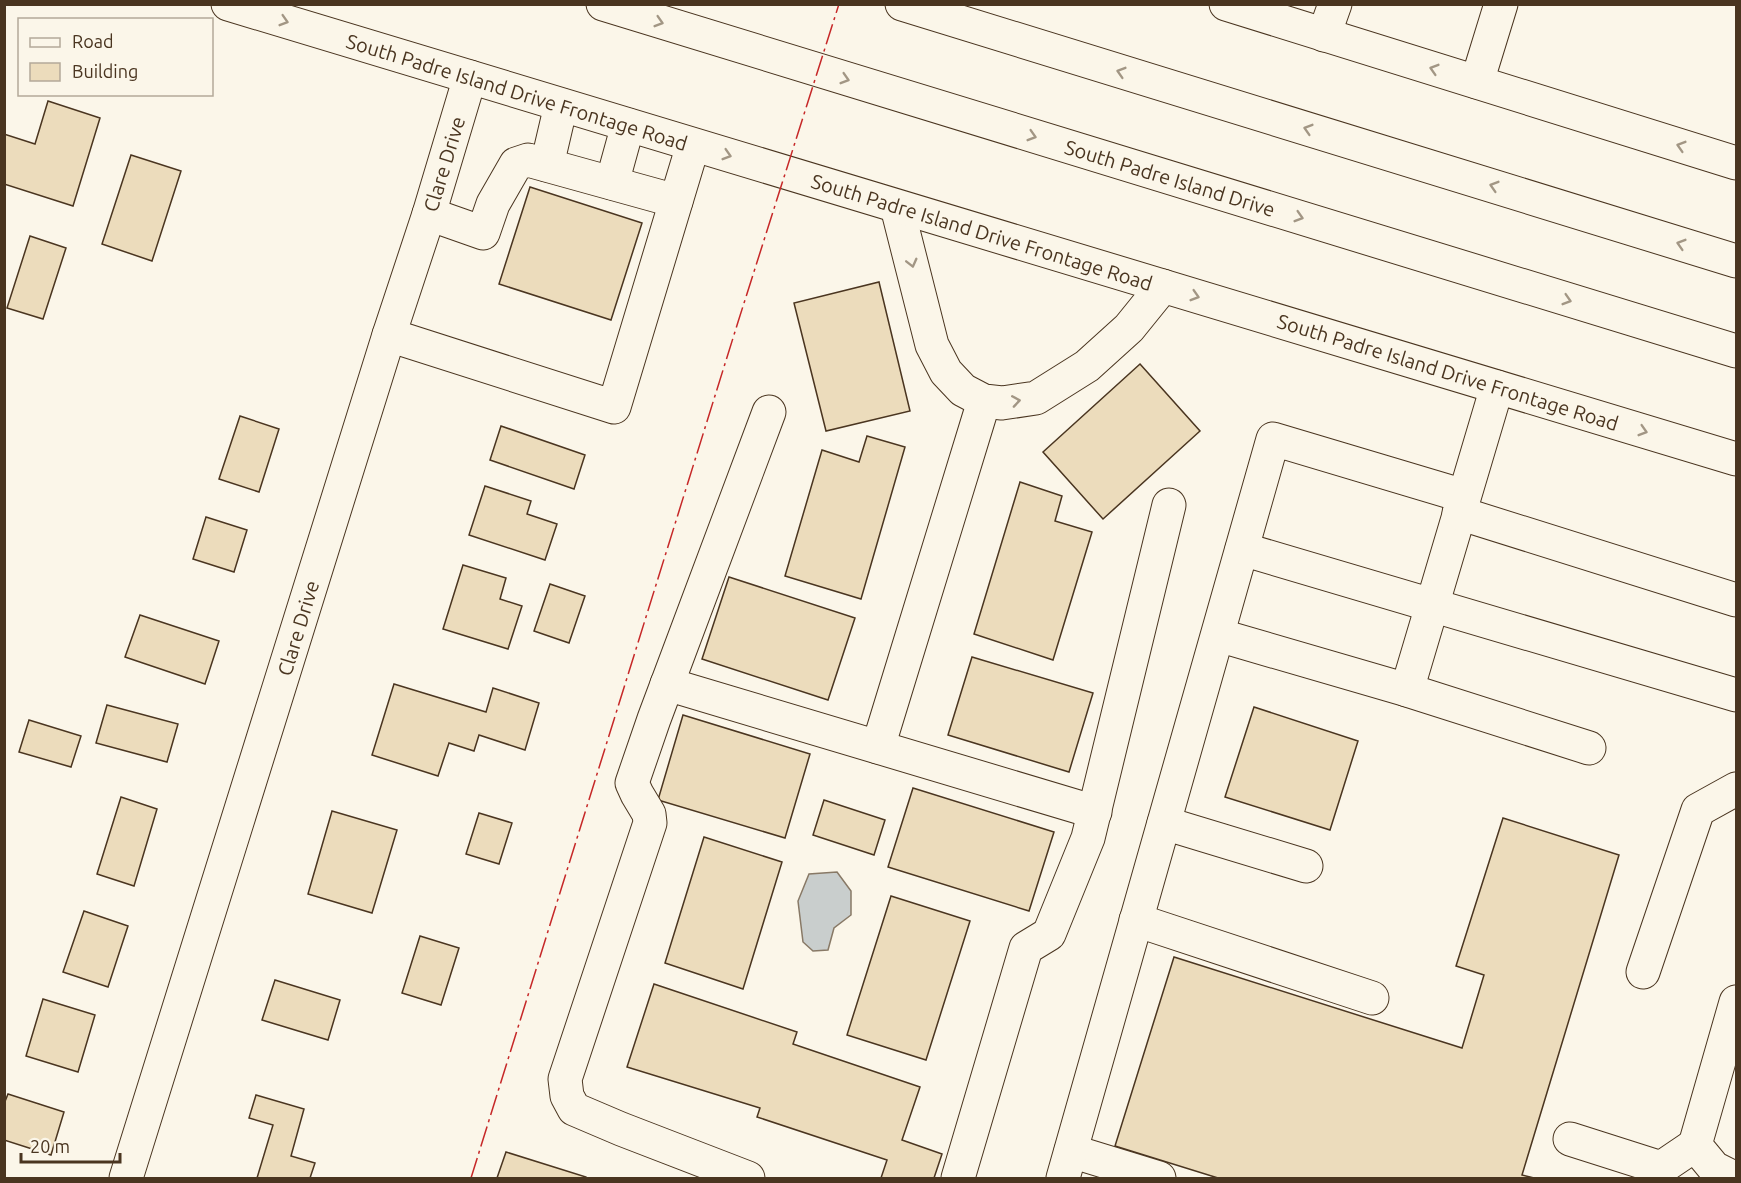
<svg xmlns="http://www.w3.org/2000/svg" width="1741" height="1183" font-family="Ubuntu,sans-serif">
<rect width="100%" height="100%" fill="#fbf6e9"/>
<polygon fill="#c9cecd" stroke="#887966" stroke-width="1.5" points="837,872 851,891 851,915 834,928 828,950 813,951 803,942 798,901 809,874"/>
<g fill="#ecdcbc" stroke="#4a3520" stroke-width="1.5">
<polygon points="48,101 100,118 73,206 4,184 4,134 35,144"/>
<polygon points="131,155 181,171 152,261 102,244"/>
<polygon points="530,187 642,223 611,320 499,284"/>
<polygon points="30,236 66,248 43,319 7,308"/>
<polygon points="879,282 910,411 826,431 794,303"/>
<polygon points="1140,364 1200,431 1103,519 1043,452"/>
<polygon points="240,416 279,429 259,492 219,479"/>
<polygon points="501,426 585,455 574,489 490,460"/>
<polygon points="867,436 905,447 861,599 785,576 822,450 859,462"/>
<polygon points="1020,482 1062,496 1055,521 1092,532 1053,660 974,634"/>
<polygon points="485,486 531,501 527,514 557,524 545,560 469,535"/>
<polygon points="206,517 247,530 234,572 193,559"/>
<polygon points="463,565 506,578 500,599 522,606 508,649 443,629"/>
<polygon points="729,577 855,618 828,700 702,659"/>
<polygon points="550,584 585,596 569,643 534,631"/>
<polygon points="140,615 219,641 205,684 125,657"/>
<polygon points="972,657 1093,693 1069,772 948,735"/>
<polygon points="394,684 486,712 493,688 539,703 525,750 479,735 474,751 449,743 438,776 372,755"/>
<polygon points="107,705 178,724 167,762 96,743"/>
<polygon points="1254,707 1358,741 1330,830 1225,797"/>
<polygon points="683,715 810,754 785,838 658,800"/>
<polygon points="29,720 81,736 71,767 19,752"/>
<polygon points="913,788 1054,832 1029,911 888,867"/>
<polygon points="121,797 157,809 134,886 97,874"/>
<polygon points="824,800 885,820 874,855 813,835"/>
<polygon points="332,811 397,830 372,913 308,894"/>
<polygon points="479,813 512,823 499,864 466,854"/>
<polygon points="1503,818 1619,855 1522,1175 1534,1178 1218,1178 1115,1146 1174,957 1462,1048 1484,975 1456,966"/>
<polygon points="704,837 782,862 743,989 665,963"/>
<polygon points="891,896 970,921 926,1060 847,1035"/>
<polygon points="84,911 128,926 108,987 63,972"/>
<polygon points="420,936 459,948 441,1005 402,993"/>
<polygon points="275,980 340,1000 328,1040 262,1020"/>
<polygon points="654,984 797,1032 793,1044 920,1087 902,1140 942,1154 934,1178 881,1178 887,1160 757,1117 760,1108 627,1067"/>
<polygon points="43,999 95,1015 78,1072 26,1056"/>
<polygon points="8,1094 64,1112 51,1155 4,1140 4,1104"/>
<polygon points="256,1095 304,1109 291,1156 315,1163 310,1178 257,1178 273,1125 249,1118"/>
<polygon points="506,1152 586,1177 586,1178 497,1178"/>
</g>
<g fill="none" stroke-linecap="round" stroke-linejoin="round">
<defs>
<g id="minor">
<polyline points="1324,35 1335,4"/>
<polyline points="1477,82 1501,4"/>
<polyline points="547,165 561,105"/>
<polyline points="612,183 628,125"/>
<polyline points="897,207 932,345 946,372 963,390 984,401 1002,403 1036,398 1087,366 1129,328 1163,286"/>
<polyline points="429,214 483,233 493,204 516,164 528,160 676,201"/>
<polyline points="389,335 614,407 693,145"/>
<polyline points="1497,387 1407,690 1589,748"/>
<polyline points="1459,513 1736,600"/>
<polyline points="1242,549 1736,695"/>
<polyline points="1218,635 1407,690"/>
<polyline points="667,684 1095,812"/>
<polyline points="878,747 984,401"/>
<polyline points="1164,823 1306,866"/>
<polyline points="1136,920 1372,998"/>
<polyline points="1643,972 1698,810 1736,789"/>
<polyline points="1570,1139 1661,1168 1695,1145"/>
<polyline points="1071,1151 1159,1178"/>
<polyline points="126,1178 389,335 429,214 470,77"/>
<polyline points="748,1178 621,1129 574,1109 567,1096 565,1079 650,823 649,814 637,794 632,783 654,719 769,412"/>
<polyline points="958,1178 1026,948 1049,934 1088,838 1169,505"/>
<polyline points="1063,1178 1273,439 1464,496"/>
<polyline points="1734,1178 1714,1168 1695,1145 1736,1002"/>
</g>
<g id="major">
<polyline points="228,4 1736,459"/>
<polyline points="1226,4 1736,163"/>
</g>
<g id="highway">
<polyline points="603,4 1736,351"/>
<polyline points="902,4 1736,261"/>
</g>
</defs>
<use href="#minor" stroke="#4a3520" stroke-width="35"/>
<use href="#major" stroke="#4a3520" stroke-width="35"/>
<use href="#highway" stroke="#4a3520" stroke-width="35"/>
<use href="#minor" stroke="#fbf6e9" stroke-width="33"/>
<use href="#major" stroke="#fbf6e9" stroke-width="33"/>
<use href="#highway" stroke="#fbf6e9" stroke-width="33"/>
<polyline stroke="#c62828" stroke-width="1.5" stroke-dasharray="21 4.5 3 4.5" stroke-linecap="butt" points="471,1178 738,322 839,4"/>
</g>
<defs><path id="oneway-chevron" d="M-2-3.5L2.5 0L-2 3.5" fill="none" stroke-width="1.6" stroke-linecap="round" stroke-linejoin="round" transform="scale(1.5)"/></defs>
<g stroke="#a29684">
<use href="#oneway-chevron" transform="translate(284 21) rotate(17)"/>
<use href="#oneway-chevron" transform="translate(659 22) rotate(17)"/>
<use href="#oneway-chevron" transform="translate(1434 69) rotate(-163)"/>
<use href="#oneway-chevron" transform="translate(1121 72) rotate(-163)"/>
<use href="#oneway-chevron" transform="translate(845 79) rotate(17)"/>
<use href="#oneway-chevron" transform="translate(1308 129) rotate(-163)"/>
<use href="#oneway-chevron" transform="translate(1032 136) rotate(17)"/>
<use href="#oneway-chevron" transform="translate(1681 146) rotate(-163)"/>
<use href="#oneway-chevron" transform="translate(727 155) rotate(17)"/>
<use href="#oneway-chevron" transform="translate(1494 186) rotate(-163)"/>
<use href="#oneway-chevron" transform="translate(1299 217) rotate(17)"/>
<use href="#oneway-chevron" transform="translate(1681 244) rotate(-163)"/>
<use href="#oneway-chevron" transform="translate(912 263) rotate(76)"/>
<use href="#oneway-chevron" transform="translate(1195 296) rotate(17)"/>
<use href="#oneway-chevron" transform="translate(1567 300) rotate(17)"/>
<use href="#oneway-chevron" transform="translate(1016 401) rotate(-9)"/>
<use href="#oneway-chevron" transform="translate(1643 431) rotate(17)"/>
</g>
<g text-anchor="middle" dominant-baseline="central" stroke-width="4.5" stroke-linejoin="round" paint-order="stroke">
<g font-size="20" fill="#4a3520" stroke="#fbf6e9">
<text transform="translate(517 92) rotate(17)">South Padre Island Drive Frontage Road</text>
<text transform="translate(444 164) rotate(-73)">Clare Drive</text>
<text transform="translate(1170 178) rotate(17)">South Padre Island Drive</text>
<text transform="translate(982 232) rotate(17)">South Padre Island Drive Frontage Road</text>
<text transform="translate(1448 372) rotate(17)">South Padre Island Drive Frontage Road</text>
<text transform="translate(298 628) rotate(-73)">Clare Drive</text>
</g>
</g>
<rect width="1741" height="1183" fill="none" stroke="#4a3520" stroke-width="12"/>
<rect x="18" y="18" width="195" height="78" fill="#fbf6e9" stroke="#b4a999" stroke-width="1.5"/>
<rect x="30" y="38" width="30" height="9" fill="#fbf6e9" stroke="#b4a999" stroke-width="1.5"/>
<text x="72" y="48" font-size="18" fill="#4a3520">Road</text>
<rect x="30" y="63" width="30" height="18" fill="#ecdcbc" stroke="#b4a999" stroke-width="1.5"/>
<text x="72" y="78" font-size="18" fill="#4a3520">Building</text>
<path d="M21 1153v9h99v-9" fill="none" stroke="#4a3520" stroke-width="3"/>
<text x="30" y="1153" font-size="18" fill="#4a3520" stroke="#fbf6e9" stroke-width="4.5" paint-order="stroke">20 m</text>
</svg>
